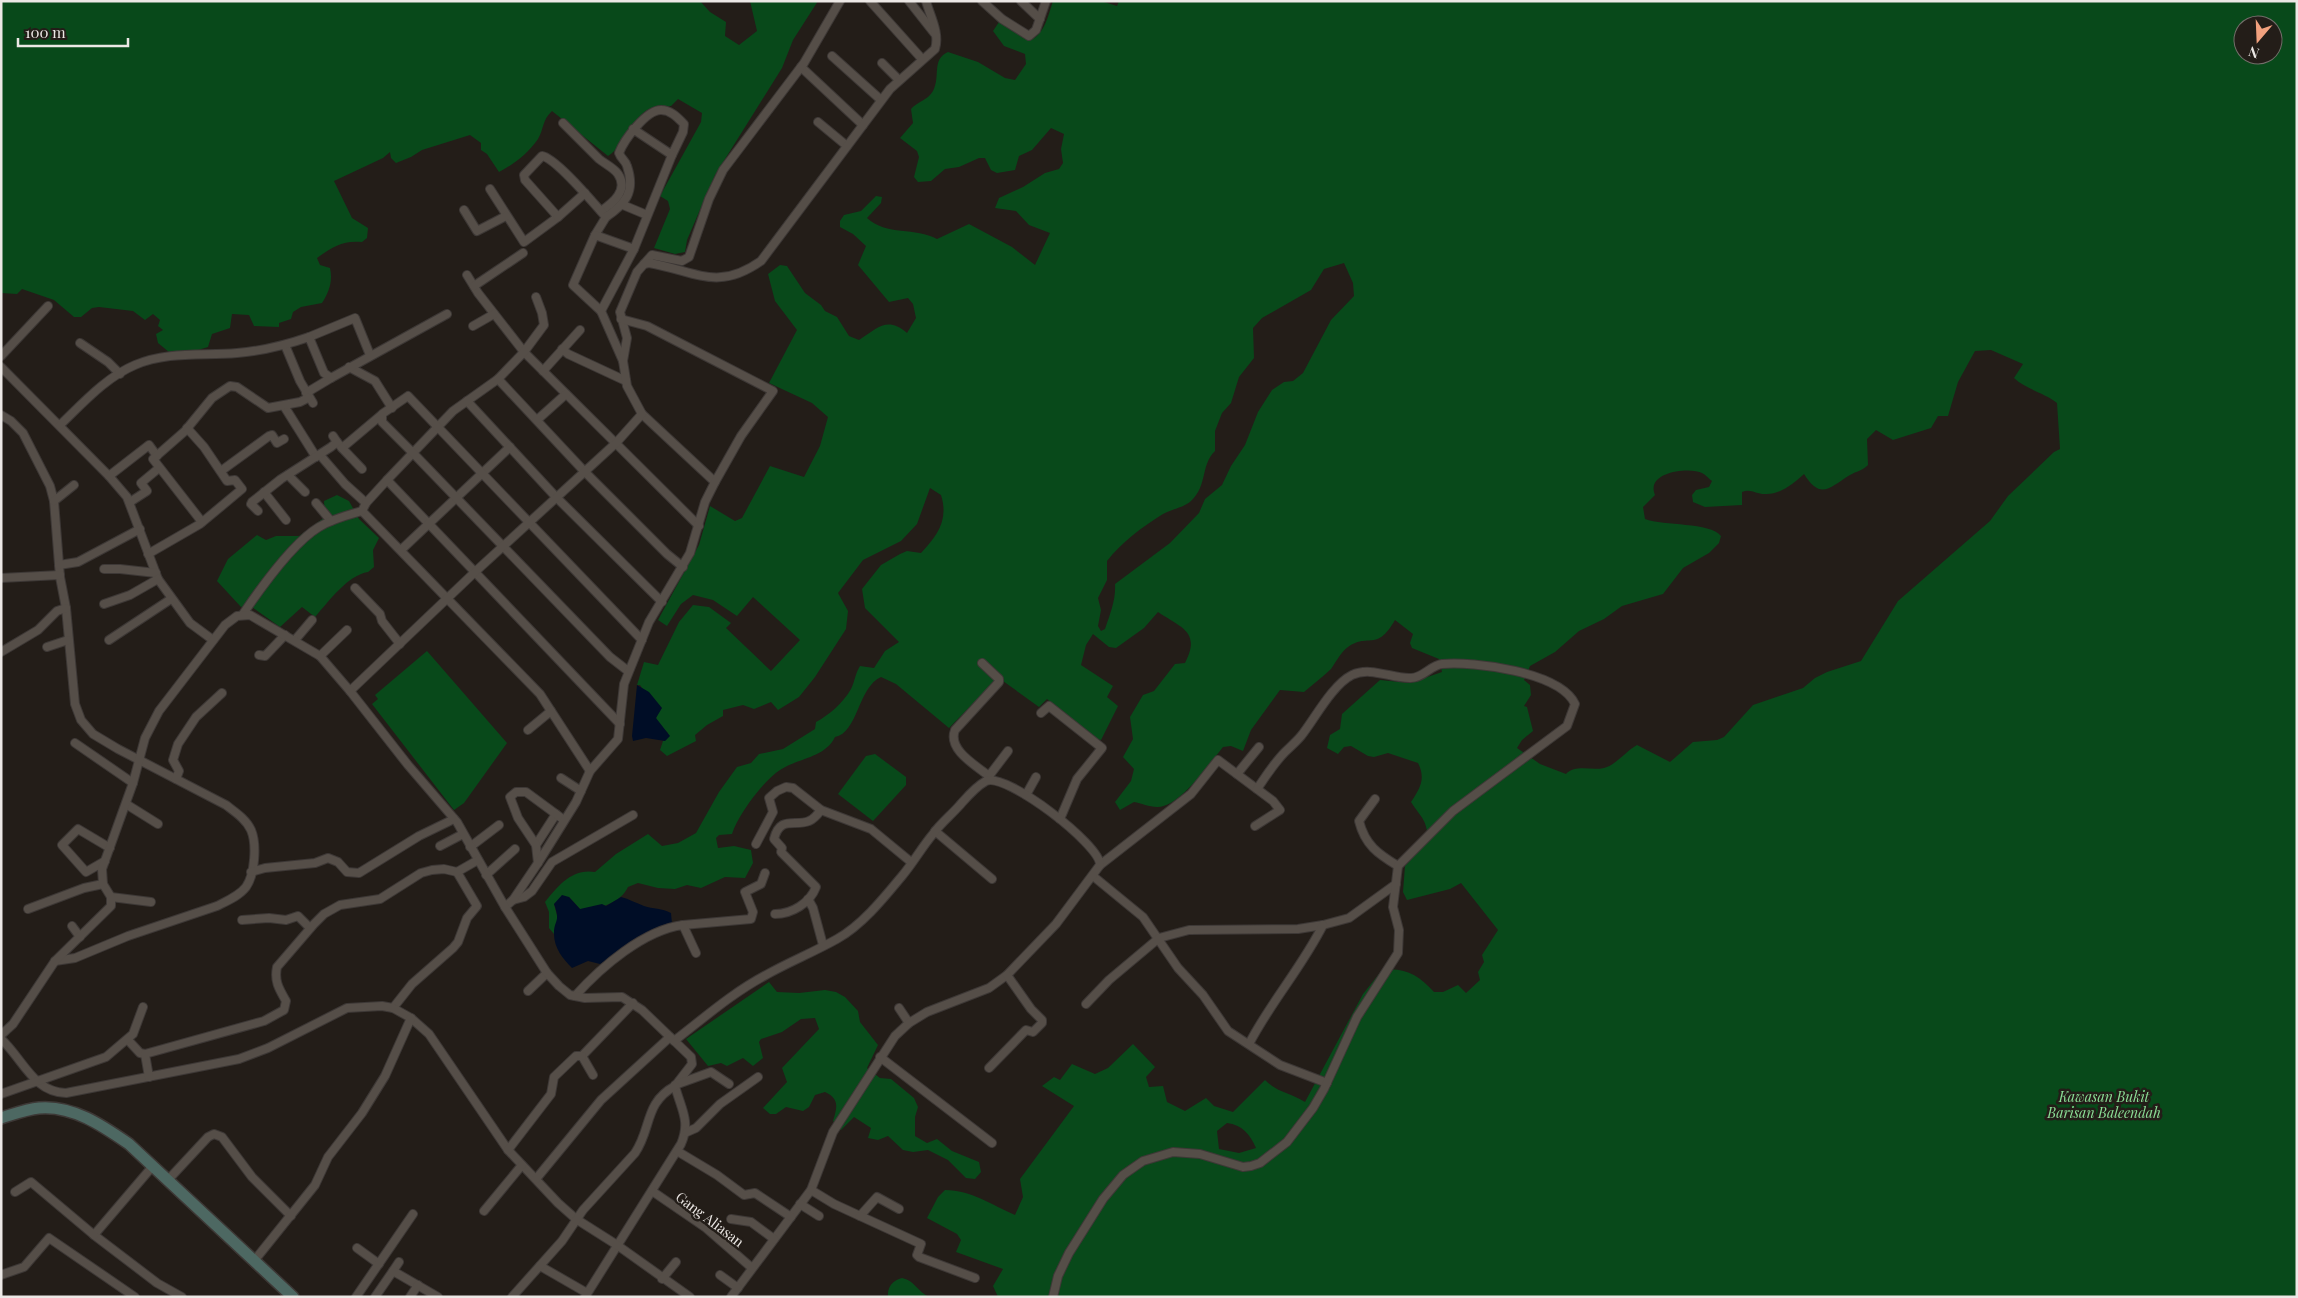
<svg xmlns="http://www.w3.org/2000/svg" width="2298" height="1298" font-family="'Playfair Display',serif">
<rect width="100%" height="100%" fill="#231d18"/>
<g fill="#08491a" fill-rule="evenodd">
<path d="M 1,1 L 700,1 L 710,12 L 726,22 L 725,36 L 739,45 L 757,31 L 750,1 L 818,1 L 793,40 L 782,68 L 715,175 L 687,240 L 685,252 L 675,254 L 654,248 L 670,209 L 668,201 L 660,196 L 701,122 L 702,113 L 678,99 L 671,106 C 665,107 657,106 651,108 C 634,114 624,147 608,156 L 552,111 C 542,120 544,129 538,139 C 527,154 516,163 499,172 L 487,154 L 481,150 L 481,143 L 470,135 L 422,150 L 411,157 L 396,163 L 391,158 L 390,152 L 383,158 L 334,181 L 352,218 L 368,228 L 367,238 L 362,242 C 343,240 332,247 317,258 L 320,265 L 330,268 C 333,281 329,292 322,303 L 301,307 L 293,312 L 291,319 L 279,323 L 279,327 L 254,326 L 249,315 L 232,314 L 230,328 L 212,334 L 208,347 L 175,357 L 158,343 L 156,334 L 163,330 L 158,326 L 160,320 L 153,314 L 145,320 L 133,311 L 99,307 L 92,308 L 81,317 L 74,317 L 54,300 L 22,289 L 17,294 L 1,293 Z"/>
<path d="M 1053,1 L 1101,1 L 1117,6 L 1119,1 L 2297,1 L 2297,1297 L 998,1297 L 993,1286 L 1003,1269 L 956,1252 L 961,1240 L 957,1234 L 927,1218 L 938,1197 L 945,1190 C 971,1190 992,1205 1015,1215 L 1023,1197 L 1020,1179 L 1074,1106 L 1042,1086 L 1054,1077 L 1060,1080 L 1072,1064 L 1095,1074 L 1108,1068 L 1133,1044 L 1155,1067 L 1146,1077 L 1149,1087 L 1163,1086 L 1167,1102 L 1185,1111 L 1206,1098 L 1214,1106 L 1233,1112 L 1265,1080 C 1278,1093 1290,1092 1305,1102 L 1363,994 L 1382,970 C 1405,967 1419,975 1434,992 L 1443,992 L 1458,985 L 1466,993 L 1480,980 L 1478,972 L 1484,962 L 1482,955 L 1498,930 L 1461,883 L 1450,889 L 1407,900 L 1403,892 L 1405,866 L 1428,841 C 1427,819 1422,819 1411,802 C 1420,788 1426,779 1418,763 L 1388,753 L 1374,757 L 1368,756 L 1351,746 L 1344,747 L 1338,754 L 1327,748 L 1330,735 L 1340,729 L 1342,714 L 1380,680 L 1410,683 L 1442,672 L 1439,659 L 1412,648 L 1410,643 L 1413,634 L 1395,620 C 1376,653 1369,632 1348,647 C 1341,652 1336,662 1331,669 C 1323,677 1313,684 1304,692 L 1280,690 L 1251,730 L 1243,751 L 1231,746 L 1223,747 C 1210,763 1179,808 1157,807 C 1149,807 1141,803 1134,802 L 1120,810 L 1115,802 L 1131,781 L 1134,769 L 1123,757 L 1133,739 L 1130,717 L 1143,695 L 1154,691 L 1175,664 L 1185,663 C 1201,632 1182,628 1158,612 L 1144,628 L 1116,648 L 1109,647 L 1093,634 L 1086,645 L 1081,665 L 1113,686 L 1107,697 L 1118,706 L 1101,740 L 1096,739 L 1047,699 L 1039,707 L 1003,681 L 994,682 L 949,728 L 896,684 L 881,677 C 858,687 858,733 835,737 C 825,758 798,758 780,770 C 763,781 738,815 732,834 L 719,835 L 716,838 L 718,848 L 734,846 L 751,850 L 753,863 L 745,878 L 725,877 L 701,888 L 687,885 L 675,889 L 658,888 L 638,883 L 628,887 C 620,904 597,910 580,909 L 569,897 L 554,904 L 558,919 L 554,934 L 549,928 L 549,912 L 545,902 C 558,886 572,868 595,872 L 616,854 L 648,834 L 662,846 L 678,843 L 696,833 L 719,792 L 737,767 L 751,763 L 759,754 L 783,749 L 815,729 L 816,722 C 829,715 843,703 851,689 C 855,681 855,674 860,666 L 874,668 L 885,651 L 899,642 L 865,608 L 862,589 L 881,565 L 900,554 L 907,551 L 921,553 C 937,536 949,520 941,495 L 930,488 L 917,524 L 901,541 L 863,560 L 838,593 L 848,611 L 846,629 L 815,677 L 799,697 L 778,710 L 771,702 L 754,709 L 743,705 L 723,710 L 723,716 L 707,725 L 695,735 L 696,741 L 667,756 L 660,750 L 663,741 L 667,739 L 668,733 L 658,724 L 656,718 L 658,713 L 640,685 L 637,685 L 644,662 L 658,665 L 679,622 L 693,605 L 709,607 L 731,623 L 726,628 L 771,671 L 800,640 L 753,597 L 737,616 L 713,600 L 693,595 L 681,604 L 667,626 L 658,620 L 699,545 L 710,506 L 735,521 L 742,518 L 770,466 L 804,477 L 820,446 L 828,417 L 812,403 L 769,383 L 797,330 L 775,301 L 768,274 L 780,265 L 787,266 L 805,293 L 821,305 L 825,311 L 837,317 L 849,336 L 859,340 C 878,328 887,316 907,333 L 916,318 L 913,304 L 908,298 L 889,302 L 858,265 L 866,246 L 853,234 L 840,227 L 840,221 L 844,215 L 861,211 L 876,196 L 882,197 L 881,203 L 867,218 C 886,236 916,227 937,239 L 969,224 L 1012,247 L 1035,265 L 1050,233 L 1029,225 L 1016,211 L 995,208 L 999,198 L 1023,187 L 1045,173 L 1059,169 L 1063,163 L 1061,149 L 1064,134 L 1051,128 L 1032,150 L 1019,156 L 1015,170 L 997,173 L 991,170 L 985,158 L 979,158 L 959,167 L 945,169 L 931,181 L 918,182 L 914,177 L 919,157 L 917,151 L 900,138 L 913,123 L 911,109 C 917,102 928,100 933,91 C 941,76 931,60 948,52 L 978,62 L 1005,78 L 1015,80 L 1026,64 L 1025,54 L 1004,46 L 993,31 L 999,22 L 1031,40 C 1045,33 1048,16 1053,1 ZM 2243,25 L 2273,25 L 2273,55 L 2243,55 ZM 1344,263 L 1353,283 L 1354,296 L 1331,320 L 1303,373 L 1293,381 L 1284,382 L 1272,390 L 1258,412 L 1245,445 L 1231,466 L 1222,485 L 1205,499 L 1199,513 L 1170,543 L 1115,584 C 1116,600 1110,614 1105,629 L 1101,631 L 1098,626 L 1101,610 L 1098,598 L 1107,580 L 1107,561 C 1122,542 1142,527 1163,514 C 1172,509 1183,508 1191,501 C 1208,485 1200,466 1215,451 L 1215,431 L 1222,413 L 1231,403 L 1239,377 L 1254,358 L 1253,328 L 1262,318 L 1311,290 L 1324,269 ZM 1991,350 L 2023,364 L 2014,378 C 2027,390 2043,392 2057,403 L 2060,449 L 2054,452 L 2008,496 L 1990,521 L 1898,601 L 1861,661 L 1827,672 L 1815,678 L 1803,688 L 1753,705 L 1724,737 L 1717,740 L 1693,742 L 1670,762 L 1637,745 C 1626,751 1616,765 1604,768 C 1591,771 1576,764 1566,774 L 1540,764 L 1517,748 L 1522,740 L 1533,731 L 1527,707 L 1524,706 L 1531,695 L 1530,685 L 1524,680 L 1530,666 L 1555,652 L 1579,631 L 1604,619 L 1622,606 L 1663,594 L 1683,568 L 1709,553 L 1719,543 L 1721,536 C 1710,522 1664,526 1645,519 L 1643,507 L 1655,495 C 1645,471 1691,467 1702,473 C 1706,475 1709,479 1712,481 L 1709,487 L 1696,490 L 1692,495 L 1693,502 L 1705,507 L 1742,505 L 1742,492 C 1751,488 1755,494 1765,494 C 1780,495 1794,483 1804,474 C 1821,501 1830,487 1850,475 C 1857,471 1862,471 1868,465 L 1867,439 L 1876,430 L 1893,440 L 1931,428 L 1938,416 L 1948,416 L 1958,382 L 1975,351 ZM 1227,1123 C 1242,1125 1250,1134 1256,1148 L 1239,1153 L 1219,1149 L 1217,1131 Z"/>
<path d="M 337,495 L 349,501 L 359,519 L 379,538 L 373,550 L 374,567 L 368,572 C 348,575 329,601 315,617 L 302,607 L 280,627 L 249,605 L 241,607 L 217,581 L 228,559 L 257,535 L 266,540 L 276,536 L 299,536 L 325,517 L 324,501 Z"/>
<polygon points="427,651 507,743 464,803 454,810 372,704 378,699 375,695"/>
<polygon points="875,754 906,777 906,785 873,821 838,794 866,756"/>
<path d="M 769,982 L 777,992 L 799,993 L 825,990 L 836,992 L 845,997 L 858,1011 L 860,1022 L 878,1045 L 867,1068 L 880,1078 L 891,1079 L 914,1098 L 918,1107 L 915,1117 L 915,1136 L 927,1143 L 937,1139 L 952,1151 L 979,1162 L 981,1172 L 975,1179 L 966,1178 L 948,1160 L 928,1150 L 913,1152 L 903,1150 L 888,1136 L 878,1140 L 868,1138 L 871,1128 L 854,1117 L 841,1130 L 833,1121 C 837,1108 840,1099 825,1092 L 815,1095 L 809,1107 L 803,1111 L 786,1107 L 776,1114 L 770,1114 L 763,1108 L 787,1082 L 782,1068 L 819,1029 L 815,1018 L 801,1019 L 782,1032 L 761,1039 L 759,1042 L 763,1058 L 753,1066 L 743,1058 L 727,1066 L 721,1063 L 708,1066 L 686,1039 Z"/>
<path d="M 902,1278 C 914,1280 918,1292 929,1297 L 888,1297 C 887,1287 893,1280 902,1278 Z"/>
</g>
<g fill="#000d26">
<polygon points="637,685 649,692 662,708 656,718 670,736 665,741 646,738 633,741 632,736"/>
<path d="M 562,895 L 569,897 L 580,909 L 602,904 L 606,906 L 621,897 C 629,899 636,903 644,906 C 653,909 662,908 671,913 L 672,924 L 600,964 L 588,961 L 572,968 C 563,959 554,948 554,934 C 554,919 561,923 554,904 Z"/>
</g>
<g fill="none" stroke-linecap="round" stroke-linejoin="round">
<defs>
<g id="street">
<polyline points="870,1 922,59"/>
<polyline points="909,1 935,34"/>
<polyline points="982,1 1002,19 1029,36 1036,30 1046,1"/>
<polyline points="1021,1 1040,19"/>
<polyline points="832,56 881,100"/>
<polyline points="882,63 899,80"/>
<polyline points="801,67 863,125"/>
<polyline points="818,122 847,146"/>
<path d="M 563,123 C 575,135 587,147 599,159 C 605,164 614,168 618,174 C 629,190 613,203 601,211"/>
<path d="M 490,189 L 524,242 L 558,217 L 525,180 L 524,175 L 542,156 C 556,158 595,205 606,217 L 595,235 L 573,285 L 601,311"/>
<polyline points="623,205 647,215"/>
<polyline points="464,210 477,231 506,216"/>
<polyline points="558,217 585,193"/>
<path d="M 606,217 C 625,204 636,192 627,166 C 626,161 621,159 619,153 C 624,140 646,110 661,110 C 671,110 678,118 684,124 L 683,132 L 672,155 L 633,129"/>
<polyline points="595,235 634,249"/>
<polyline points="644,264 652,255 682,261 689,257 709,199 723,170 804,63 840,1"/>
<polyline points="467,275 478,293 524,352 699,526"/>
<polyline points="474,286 523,253"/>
<polyline points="473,326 494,314"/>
<polyline points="309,337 355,318 370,355"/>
<polyline points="80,343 108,362 120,374"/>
<polyline points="285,345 300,381 313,403"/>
<polyline points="562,349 568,354 626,381"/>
<polyline points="1,356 48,306"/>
<polyline points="623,361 601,311 634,249 672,155"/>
<polyline points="1,367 109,476 127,497 158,579 190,623 213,640"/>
<polyline points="349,367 375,381 392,408"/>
<polyline points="543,371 580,330"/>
<polyline points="498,379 584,471 667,554 683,567"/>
<polyline points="306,393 331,378"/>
<polyline points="467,401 556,497 662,602"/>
<polyline points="284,406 316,457"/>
<polyline points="642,414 715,482"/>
<path d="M 1,415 L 11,421 L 23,433 L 50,486 L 54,501 L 60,577 L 66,608 L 75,704 L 81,720 L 93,734 L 118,749 L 226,805 C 235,812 246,819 251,830 C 257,844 255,874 246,887 C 239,896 227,901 217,906 L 128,936 L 75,958 L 55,961"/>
<polyline points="537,420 566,394"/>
<path d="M 60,425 C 82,404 106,377 135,365 C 167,351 203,356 237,353 C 261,351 286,345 309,337 L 324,373 L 331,378 L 447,314"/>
<polyline points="337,442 342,448 380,416"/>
<polyline points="342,448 362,469"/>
<polyline points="320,455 345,484 366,503"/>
<polyline points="221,471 269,436 272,435 277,443 284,439"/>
<polyline points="288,475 305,492"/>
<polyline points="109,476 149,445 157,456"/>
<polyline points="387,480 620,724"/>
<polyline points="264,492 286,520"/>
<polyline points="54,501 74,485"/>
<polyline points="130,502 147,491 141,483 159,468"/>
<polyline points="316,503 331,521"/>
<polyline points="258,511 251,504 252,502 281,479 331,447 337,442 333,436"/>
<polyline points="362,511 540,694 590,771"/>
<polyline points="202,522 153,459 185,431 212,398 230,386 237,387 268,408 300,402 308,398"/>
<polyline points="401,550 510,447"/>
<polyline points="148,554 200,524 242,489 235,480 227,481 204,447 187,428"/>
<polyline points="59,565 78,562 140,529"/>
<polyline points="104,569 120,569 156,573"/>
<polyline points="1,578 60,575"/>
<polyline points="355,588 380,614 382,621 400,644"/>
<polyline points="104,604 130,595 158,579"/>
<path d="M 243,614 C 260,589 294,542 319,527 C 332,519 348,515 362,511 L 366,503 L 387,480 L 453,411 L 498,379 L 524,352 L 544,325 L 542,313 L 536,297"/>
<polyline points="109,640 171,599"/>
<polyline points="295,640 312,620"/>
<polyline points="47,647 68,640"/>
<polyline points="1,652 38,630 57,611 66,608"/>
<polyline points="259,655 265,656 285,635"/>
<polyline points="320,656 347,630"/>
<path d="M 982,663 L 999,679 L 999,682 L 955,730 C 947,750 977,766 989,776 L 990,780"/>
<polyline points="628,671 610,657 412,452 382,422 382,414 408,396 642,640"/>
<path d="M 350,691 L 476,571 L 616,443 L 642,414 L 627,386 L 623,361 L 627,338 L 620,312 L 637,272 L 644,264 L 649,263 C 696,271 717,292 761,261 L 890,89 L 935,49 C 940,33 930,16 926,1"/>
<polyline points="1041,713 1049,706 1102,748 1077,779 1060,819"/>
<polyline points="528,730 551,711"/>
<polyline points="75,743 133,783"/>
<polyline points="1237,774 1259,747"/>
<polyline points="989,776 1008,751"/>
<polyline points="561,778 581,791"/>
<polyline points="176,779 179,771 173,760 178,744 196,717 222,693"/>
<polyline points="1026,795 1036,777"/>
<path d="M 1375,799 L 1359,821 C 1365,845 1378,854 1398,866"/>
<polyline points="126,804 158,824"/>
<polyline points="935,831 992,879"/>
<polyline points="756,844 773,812 769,798 777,791 786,787 793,788 821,810 871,829 911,862"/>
<polyline points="536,845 556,814"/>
<polyline points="440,846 463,834"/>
<polyline points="470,847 499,825"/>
<polyline points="105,861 86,872 62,845 78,829 110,848"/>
<polyline points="538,863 536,845 518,818 510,797 516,792 526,792 564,820"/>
<polyline points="1100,865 1191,794 1218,760 1273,801 1280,810 1255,826"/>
<polyline points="251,872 265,868 315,863 328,858 338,862 347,872 359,873 419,836 454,819"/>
<polyline points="486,875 515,849"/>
<polyline points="1093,876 1143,917 1178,968 1203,995 1228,1031 1280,1065 1327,1083"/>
<polyline points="111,897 151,902"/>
<polyline points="808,899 813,908 823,945"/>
<polyline points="513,900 524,897 532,891 552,862 633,815"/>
<polyline points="505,907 513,900 538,863 576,802 590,771 618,739 624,684 649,622 690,553 705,502 715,482 741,436 773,391 647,326 621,319"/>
<polyline points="28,909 84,888 103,884"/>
<path d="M 775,914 C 792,914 810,903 816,887 L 781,852 L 782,848 L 774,839 C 780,815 795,827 809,821 C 814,819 818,814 821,810"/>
<polyline points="242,920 269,918 286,920 298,916 310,928"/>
<polyline points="683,925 751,919 753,912 745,892 761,884 765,873"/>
<polyline points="72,926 80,937"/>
<polyline points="528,991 547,973"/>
<path d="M 575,996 C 601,967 644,930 683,925 L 696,953"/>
<polyline points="1086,1004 1109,980 1159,938 1189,930 1298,929 1323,925 1349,918 1396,884"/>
<polyline points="393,1008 412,984 453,948 458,942 467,918 477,906 457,872"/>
<polyline points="899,1008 909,1023"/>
<path d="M 1,1035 L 13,1024 L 55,961 L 111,906 L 111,897 L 103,884 L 102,869 L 133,783 L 145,738 L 159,711 L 225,625 L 237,616 L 250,615 L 320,656 L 350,691 L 408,765 L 457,822 L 505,907 L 547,973 L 559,986 L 570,995 L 585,998 L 622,997 L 642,1010 L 691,1057 L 692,1064 L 675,1086 C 681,1109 691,1121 681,1144 L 585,1297"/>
<path d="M 1,1039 C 23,1059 33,1092 66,1093 L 239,1059 L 268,1048 L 347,1008 L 382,1006 L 393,1008 L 411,1018 L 429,1034 L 508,1150 L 558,1203 L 576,1219 L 617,1245 L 690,1297"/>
<polyline points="128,1040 140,1053 145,1054"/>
<path d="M 674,1041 C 704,1018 732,993 766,975 C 789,962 814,952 837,939 C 862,925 883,899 902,876 C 913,863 922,847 933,834 C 940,824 950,816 959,806 C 967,797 975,787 986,781 C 1006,772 1101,845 1100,865 L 1056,924 L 1007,975 L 989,988 L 927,1012 L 909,1023 L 895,1036 L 833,1132 L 811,1190 L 731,1297"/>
<path d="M 1249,1044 C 1270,1003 1302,967 1323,925"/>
<polyline points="880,1057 992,1143"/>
<polyline points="989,1068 1026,1030 1033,1032 1042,1023 1042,1020 1031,1009 1007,975"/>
<polyline points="593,1075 582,1056 633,1003"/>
<path d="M 149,1077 L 145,1054 L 264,1021 L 284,1010 L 286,1001 C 279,989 274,981 277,967 L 314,924 L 324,914 L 340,905 L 380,899 L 421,873 L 432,870 L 444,869 L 457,872 L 478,860"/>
<polyline points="675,1085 711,1072 729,1084"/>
<polyline points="1,1094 106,1057 133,1034 143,1007"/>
<polyline points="687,1132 696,1128 720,1104 758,1077"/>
<polyline points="508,1150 551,1094 554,1077 576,1056 582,1056"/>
<polyline points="677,1151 717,1175 744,1195 755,1193 791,1217"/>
<polyline points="152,1167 94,1235 157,1283 182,1297"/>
<polyline points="536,1179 601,1100 670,1037"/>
<polyline points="167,1181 208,1137 214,1134 222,1137 252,1177 291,1216"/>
<polyline points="811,1190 834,1204 860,1216 877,1197 899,1209"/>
<polyline points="652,1191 706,1228 752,1268"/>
<polyline points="15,1192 31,1182 94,1235"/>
<polyline points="800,1204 819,1216"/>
<polyline points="484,1211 522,1165"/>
<polyline points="860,1216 921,1244 917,1255 919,1257 975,1278"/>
<polyline points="731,1219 751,1222 774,1239"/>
<polyline points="357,1248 379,1264"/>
<polyline points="254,1261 315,1185 328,1157 362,1113 385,1076 411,1018"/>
<polyline points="540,1266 587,1293"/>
<polyline points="393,1271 399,1262"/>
<polyline points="1,1275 24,1267 49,1238 135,1297"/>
<polyline points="720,1275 738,1288"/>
<polyline points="662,1279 676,1262"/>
<polyline points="356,1297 413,1214"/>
<polyline points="375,1297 393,1271 438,1297"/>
<polyline points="410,1297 418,1285"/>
<path d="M 512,1297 L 562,1241 L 583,1210 L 635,1153 C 652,1128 644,1103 675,1086"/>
<path d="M 1053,1297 L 1058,1276 L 1069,1253 L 1103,1199 L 1123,1175 L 1143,1161 L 1173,1152 L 1200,1154 L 1243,1167 L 1251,1166 L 1260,1163 L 1287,1142 L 1313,1108 L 1324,1089 L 1357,1017 L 1398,953 L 1399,930 L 1393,907 L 1398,866 L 1453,811 L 1567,726 L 1575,704 C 1560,672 1474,661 1442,664 C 1431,665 1423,678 1411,678 C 1392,679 1371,666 1352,675 C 1332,685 1314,720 1301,736 C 1296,742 1290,747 1285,752 C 1274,763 1266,776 1257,789"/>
</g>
<path id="secondary" d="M 1,1118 C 14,1114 27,1109 39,1108 C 73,1105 103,1126 129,1144 L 293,1297"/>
</defs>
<use href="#street" stroke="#3d3836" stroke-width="10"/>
<use href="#secondary" stroke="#3d3836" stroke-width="14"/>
<use href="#street" stroke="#554e48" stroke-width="8"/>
<use href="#secondary" stroke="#4d6862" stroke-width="11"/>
</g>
<g text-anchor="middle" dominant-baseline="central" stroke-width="5" stroke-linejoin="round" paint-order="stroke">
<g font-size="14" font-style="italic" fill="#8bde96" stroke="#231d18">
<text x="2104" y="1096">Kawasan Bukit<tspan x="2104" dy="16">Barisan Baleendah</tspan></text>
</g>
<g font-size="14" fill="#ece8e5" stroke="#231d18">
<text transform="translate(710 1219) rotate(37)">Gang Aliasan</text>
</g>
</g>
<rect width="2298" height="1298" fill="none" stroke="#ece8e5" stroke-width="5"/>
<g transform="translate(2258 40) rotate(199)"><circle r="24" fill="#231d18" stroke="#736e6a"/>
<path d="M0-4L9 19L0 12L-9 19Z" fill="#f2a17e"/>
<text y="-8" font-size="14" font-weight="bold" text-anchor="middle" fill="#ece8e5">N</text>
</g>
<path d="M18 38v8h110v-8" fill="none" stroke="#ece8e5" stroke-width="2.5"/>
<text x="25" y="38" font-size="15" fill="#ece8e5" stroke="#231d18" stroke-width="4" paint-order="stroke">100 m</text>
</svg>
